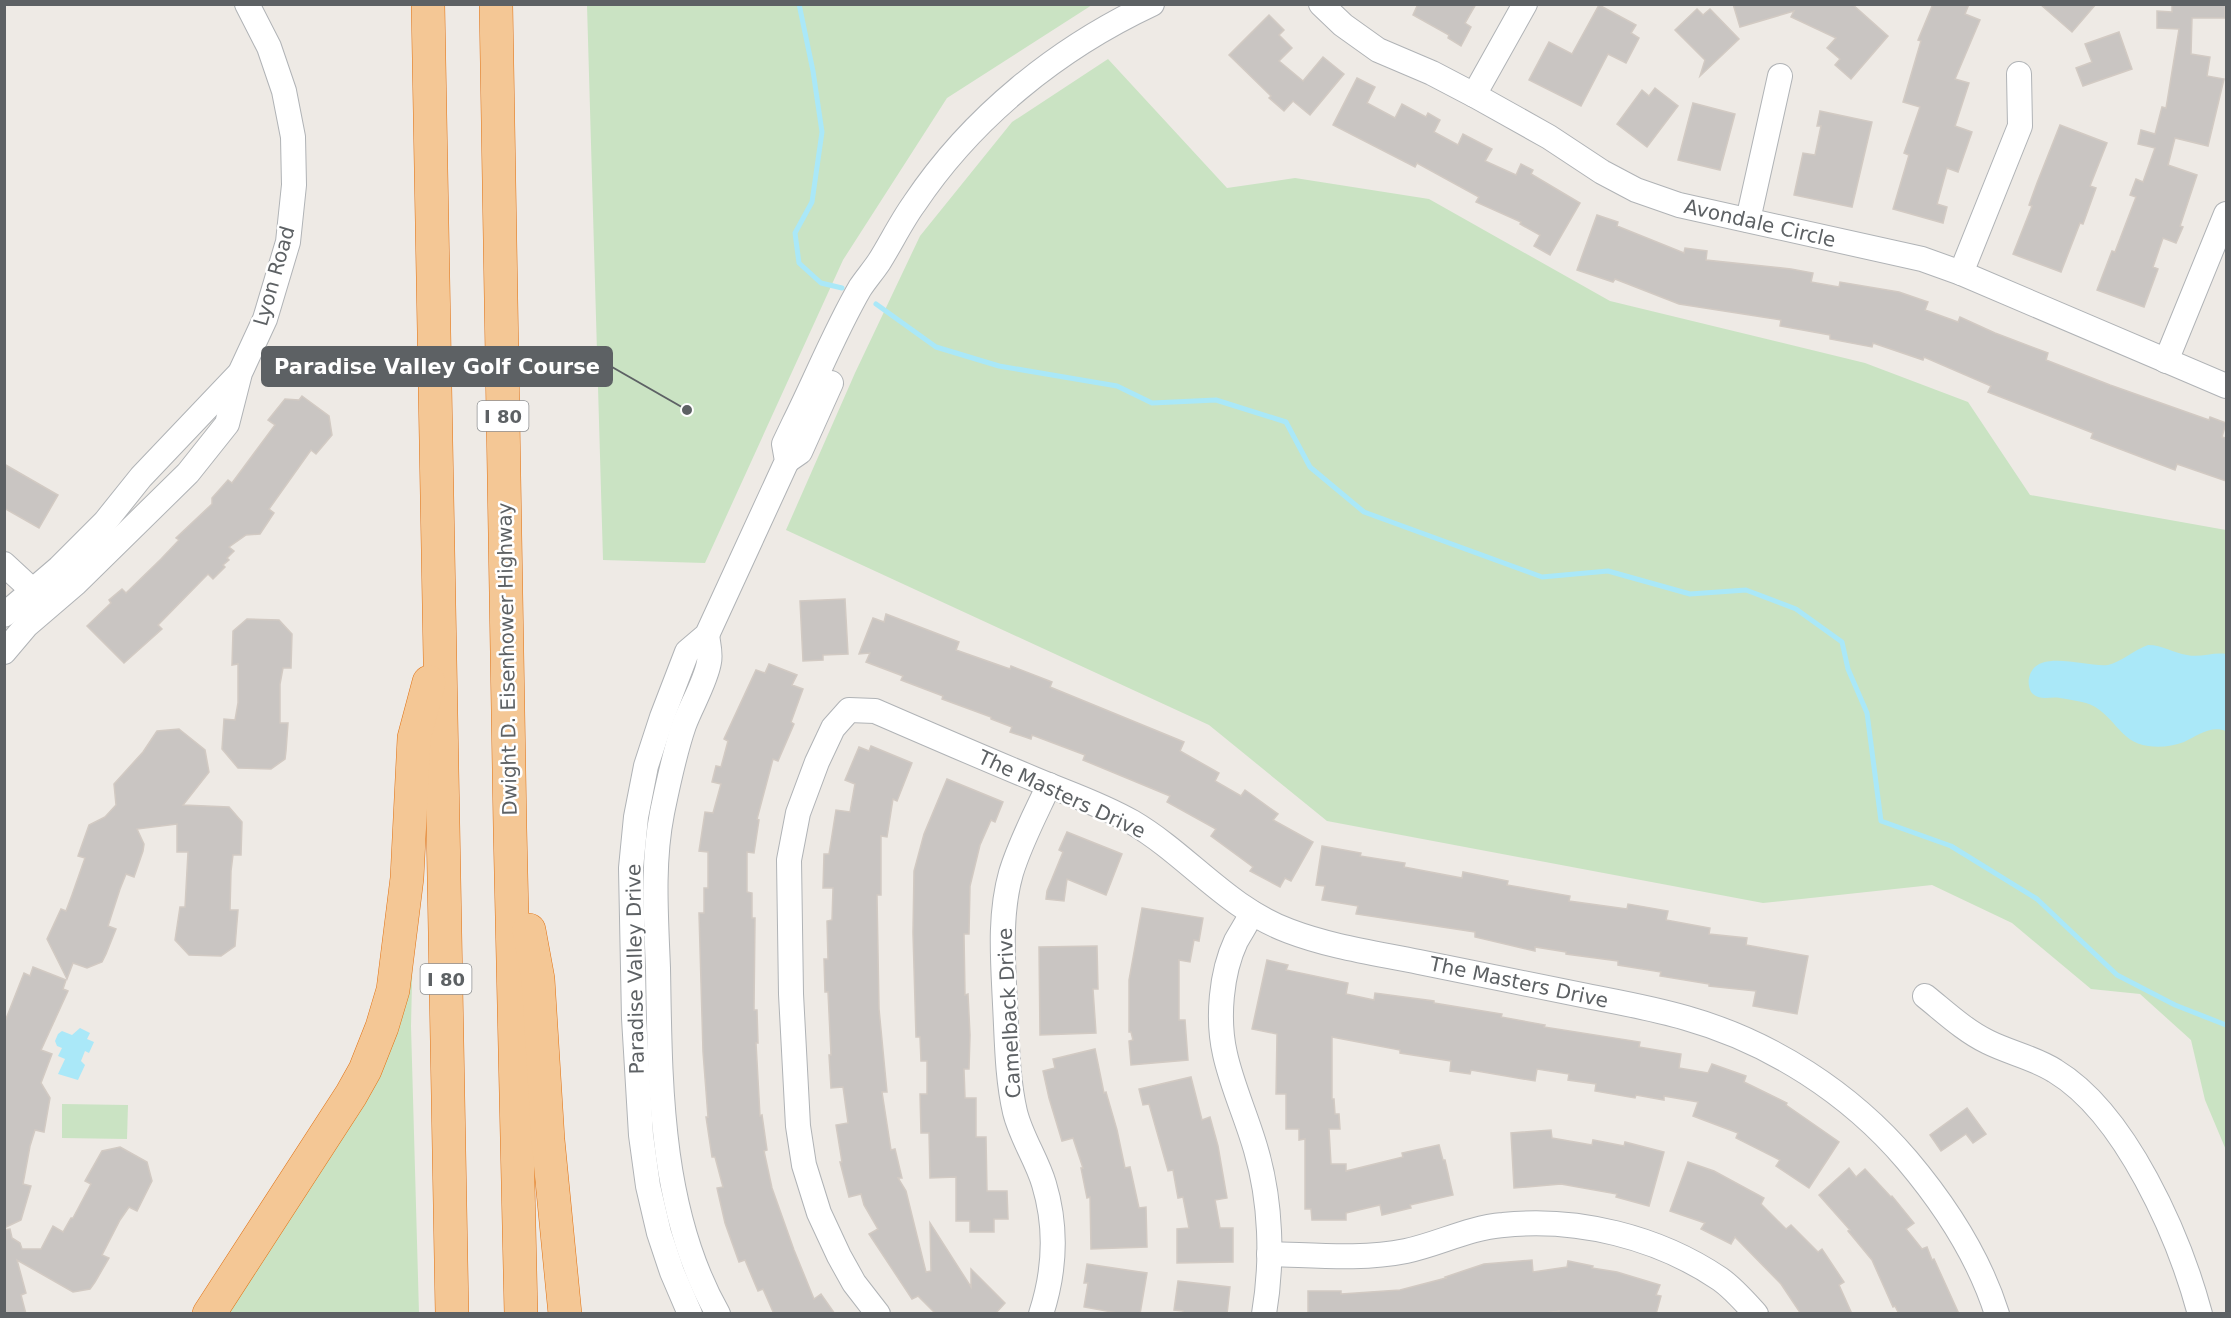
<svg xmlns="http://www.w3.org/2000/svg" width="2231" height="1318" font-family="'DejaVu Sans',sans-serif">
<rect width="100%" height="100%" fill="#eeeae5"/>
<g fill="#cae3c3">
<polygon points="587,5 1092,5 947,98 843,260 705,563 603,560"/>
<polygon points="1108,59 1227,188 1295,178 1429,199 1610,301 1865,363 1968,402 2030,495 2226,530 2226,1150 2205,1100 2191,1040 2140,994 2091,989 2012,923 1932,885 1763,903 1327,821 1209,725 786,530 855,373 920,236 1012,122"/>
<polygon points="413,940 411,1026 419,1313 222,1314 363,1089"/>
<polygon points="62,1104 128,1105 127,1139 62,1138"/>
</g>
<g fill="#aae8f8">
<path d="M 2148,645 C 2163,645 2173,653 2187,655 C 2200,658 2213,652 2226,654 L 2226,731 C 2211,725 2197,736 2184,742 C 2173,746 2160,748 2148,746 C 2119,743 2113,711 2086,703 C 2078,701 2068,699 2060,698 C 2051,696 2041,701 2033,694 C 2029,691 2028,682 2029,678 C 2035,647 2088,668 2108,665 C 2121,662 2134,650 2148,645 Z"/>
<polygon points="80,1028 90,1033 87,1039 94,1042 89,1053 85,1051 81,1061 85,1065 78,1080 58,1074 65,1059 58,1056 62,1048 57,1046 55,1041 58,1034 62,1031 72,1035"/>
</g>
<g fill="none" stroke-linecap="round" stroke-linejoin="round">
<g stroke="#aae8f8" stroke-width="5">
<polyline points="799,4 813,71 822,132 812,202 795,233 799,263 821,283 842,288"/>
<polyline points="876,304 936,347 999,366 1117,386 1152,403 1216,400 1286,422 1310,467 1364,512 1542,577 1608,571 1690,594 1746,590 1796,609 1842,642 1848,669 1867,713 1881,821 1951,846 2037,899 2117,975 2175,1005 2226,1025"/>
</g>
</g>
<g fill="#c9c5c2" stroke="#d2cac3" stroke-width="1.5">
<polygon points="1418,4 1476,4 1465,23 1471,27 1461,46 1448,38 1449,35 1413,15"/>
<polygon points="1733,4 1852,4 1888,36 1851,79 1835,65 1840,59 1827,48 1836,38 1791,17 1794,11 1740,27"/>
<polygon points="1933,4 1969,4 1965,14 1980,20 1955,79 1969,83 1955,126 1972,132 1958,172 1947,168 1937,204 1947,207 1943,223 1893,209 1909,155 1904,153 1920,107 1903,102 1921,41 1918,40"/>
<polygon points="2040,4 2096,4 2072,32"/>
<polygon points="2172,4 2225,4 2225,18 2192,18 2191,54 2210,57 2207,76 2224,79 2208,146 2175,138 2168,165 2197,175 2180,226 2183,227 2176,243 2163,238 2153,267 2158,269 2144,307 2097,290 2112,251 2115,252 2136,197 2130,195 2136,179 2143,182 2155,148 2138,144 2141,130 2155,134 2162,107 2166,108 2179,29 2157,28 2157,11 2172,12"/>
<polygon points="1599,5 1636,25 1631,33 1639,38 1626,63 1608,54 1581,106 1529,80 1549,42 1572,54"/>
<polygon points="1697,9 1703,15 1710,9 1739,39 1700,76 1705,60 1675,30"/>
<polygon points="1269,15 1284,30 1279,35 1292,48 1279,61 1303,81 1323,57 1344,74 1310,115 1293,101 1284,111 1269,98 1271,96 1229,55"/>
<polygon points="2119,32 2132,69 2083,86 2076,68 2092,62 2085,44"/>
<polygon points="1357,78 1375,87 1367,103 1395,118 1402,104 1426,117 1428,113 1440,120 1434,132 1458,145 1463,134 1492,149 1485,161 1516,175 1521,164 1533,170 1531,174 1580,203 1550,255 1534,246 1540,235 1520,224 1521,222 1476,202 1479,197 1417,163 1415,167 1333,125"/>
<polygon points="1655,88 1678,106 1647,147 1617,124 1642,90 1649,96"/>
<polygon points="1693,103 1735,114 1720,170 1678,160"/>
<polygon points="1820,111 1872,122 1852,207 1794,195 1803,153 1815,155 1821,126 1817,126"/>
<polygon points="2060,125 2107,143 2090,186 2096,188 2083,224 2080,223 2061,272 2013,254 2032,206 2029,205 2037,183"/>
<polygon points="1597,215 1618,222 1617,226 1684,253 1685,248 1707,251 1706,260 1791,269 1813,273 1811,282 1839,287 1840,282 1899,292 1928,302 1925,310 1958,322 1960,317 1995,333 2048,353 2046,360 2110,385 2209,420 2210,417 2226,423 2222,437 2226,438 2226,481 2177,464 2175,470 2091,438 2093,433 1988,392 1991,386 1924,357 1923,360 1873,343 1872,347 1830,339 1830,335 1780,326 1781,320 1679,304 1615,279 1613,282 1577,270"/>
<polygon points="302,396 329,416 332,435 316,454 311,450 269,509 274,513 260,534 246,535 229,547 234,551 227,558 229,560 223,565 225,567 213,579 208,574 158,625 162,629 124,663 87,626 111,603 109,600 122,589 126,593 161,559 179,540 176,538 212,504 212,498 228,480 232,483 275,425 268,420 285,399 299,400"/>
<polygon points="4,464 58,495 39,528 4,508"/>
<polygon points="845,599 848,654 823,655 823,660 803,661 800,601"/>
<polygon points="886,614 959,642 956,650 1010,669 1011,666 1052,682 1050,687 1184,742 1180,751 1219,773 1215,781 1241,796 1245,790 1278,814 1273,820 1313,842 1291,881 1285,878 1280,887 1250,871 1253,867 1211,836 1216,829 1167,802 1170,796 1083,760 1085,755 1032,735 1031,739 1010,732 1012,727 991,719 991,717 942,699 943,696 901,680 903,676 866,662 870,653 859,654 873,618 884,622"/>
<polygon points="247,619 279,620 292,634 291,668 283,668 280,684 280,723 288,723 286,751 285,759 271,769 238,768 222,749 224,719 235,720 238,703 238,664 232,665 233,631"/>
<polygon points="769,664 797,675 792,685 803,689 791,722 794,724 778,761 773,759 757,819 759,820 754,853 747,852 747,892 752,893 752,918 755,918 754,1010 757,1010 758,1043 756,1043 760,1116 762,1115 767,1150 764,1151 772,1188 794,1250 814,1299 821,1294 835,1314 774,1314 763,1289 758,1291 745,1260 739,1262 725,1223 717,1188 723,1187 715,1157 712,1157 706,1117 708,1117 703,1052 699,913 704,913 704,888 708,888 708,852 699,851 705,812 713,813 721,784 712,782 716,766 721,767 728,741 724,739 756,670 765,673"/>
<polygon points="179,729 205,750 209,772 183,805 229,807 242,822 241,855 233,855 231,871 230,910 238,910 235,946 221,956 189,955 175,940 180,907 185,907 188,852 177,852 177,824 137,829 144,844 143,851 134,877 126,874 120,889 108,926 116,929 106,954 102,962 87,968 73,963 67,979 47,939 61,909 66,911 72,895 85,858 78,856 89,825 105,817 116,805 114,784 143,752 157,731"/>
<polygon points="871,746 912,763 897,801 893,799 887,837 881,836 881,895 877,895 879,1009 887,1092 882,1092 891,1150 895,1149 902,1178 898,1178 906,1191 926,1272 931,1271 930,1223 971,1287 971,1269 1005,1303 995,1314 936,1314 918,1296 912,1299 869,1234 878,1229 864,1205 861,1194 849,1197 840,1162 842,1162 836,1125 848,1123 843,1087 831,1088 829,1055 831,1055 828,992 825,992 824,959 828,959 827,921 832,920 833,888 823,888 824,854 829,854 836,810 850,812 855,784 845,780 859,747 869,751"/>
<polygon points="947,779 1003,802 995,822 991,820 980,845 970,886 969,934 964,934 965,995 968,994 970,1035 969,1069 964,1069 965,1098 976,1098 976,1137 986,1137 987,1191 1007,1191 1008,1219 994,1219 994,1232 970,1232 970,1221 956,1221 956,1177 930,1178 929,1133 921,1133 920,1094 927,1094 927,1061 921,1061 920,1037 916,1037 913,933 914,871 924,834"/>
<polygon points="1067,832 1122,854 1106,895 1067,879 1064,901 1046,899 1047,891 1063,852 1059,850"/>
<polygon points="1322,846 1361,853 1360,856 1405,863 1404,867 1462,878 1463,872 1508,881 1507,885 1570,896 1569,901 1627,909 1628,904 1668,911 1666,920 1710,928 1709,934 1747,938 1746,945 1808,956 1797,1014 1753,1006 1756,991 1709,986 1709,984 1660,976 1661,972 1618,965 1618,961 1566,954 1566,952 1535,947 1535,951 1475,937 1475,932 1356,914 1358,906 1322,900 1325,886 1316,885"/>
<polygon points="1142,908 1203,918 1199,941 1194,940 1190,962 1179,960 1179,1020 1185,1020 1188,1060 1131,1065 1129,1041 1133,1040 1131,1032 1129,1032 1129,980"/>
<polygon points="1097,946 1098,989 1093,989 1096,1033 1040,1035 1039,947"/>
<polygon points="1267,960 1288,965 1286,970 1348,983 1346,994 1374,1000 1375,993 1434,1001 1434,1003 1502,1014 1501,1017 1545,1025 1544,1027 1640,1042 1639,1047 1681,1054 1679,1068 1708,1073 1712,1064 1746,1076 1744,1082 1787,1103 1786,1105 1839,1142 1809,1188 1776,1166 1780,1160 1736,1138 1738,1133 1693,1116 1698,1102 1664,1096 1664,1100 1636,1095 1635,1098 1595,1091 1596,1084 1568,1080 1569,1074 1537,1069 1535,1081 1471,1070 1470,1074 1450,1071 1451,1061 1400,1053 1400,1050 1332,1037 1332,1099 1334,1099 1335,1114 1339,1114 1340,1129 1329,1129 1331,1164 1346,1164 1346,1171 1403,1157 1402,1153 1439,1145 1443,1160 1445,1160 1453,1195 1410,1205 1411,1208 1382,1215 1380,1205 1346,1213 1346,1220 1312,1220 1311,1209 1305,1209 1305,1139 1299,1140 1299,1129 1286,1129 1286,1094 1276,1094 1277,1034 1252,1029"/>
<polygon points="33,967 66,980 63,989 68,991 41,1050 52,1054 41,1083 50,1098 44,1132 35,1130 30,1146 23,1184 31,1186 21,1220 4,1228 4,1024 24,973 30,976"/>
<polygon points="1095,1049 1104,1093 1106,1092 1117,1130 1125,1168 1130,1167 1139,1208 1146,1207 1147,1247 1091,1249 1090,1197 1087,1198 1081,1168 1083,1168 1073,1138 1062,1141 1049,1098 1043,1071 1055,1068 1053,1059"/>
<polygon points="1191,1077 1202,1120 1210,1117 1218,1146 1227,1198 1215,1200 1220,1228 1233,1228 1233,1262 1177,1263 1177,1229 1189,1228 1183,1197 1178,1198 1173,1170 1168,1171 1149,1104 1143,1105 1139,1089"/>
<polygon points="1967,1108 1986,1134 1973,1143 1966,1134 1941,1151 1930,1135"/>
<polygon points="1551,1130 1552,1138 1592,1145 1593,1140 1624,1146 1625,1142 1664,1152 1649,1206 1616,1197 1617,1194 1561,1184 1514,1188 1511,1133"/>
<polygon points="120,1147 147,1162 152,1181 137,1211 129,1207 120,1220 102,1255 109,1258 95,1282 90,1289 73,1292 17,1260 26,1293 21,1295 26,1314 4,1314 4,1230 10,1229 12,1238 20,1243 22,1249 41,1249 53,1226 63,1232 71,1218 73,1218 91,1184 85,1181 102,1151"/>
<polygon points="1688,1162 1714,1171 1764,1198 1761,1204 1786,1229 1791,1225 1818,1252 1822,1249 1844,1282 1839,1285 1852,1314 1801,1314 1781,1284 1735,1237 1731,1244 1701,1229 1705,1223 1670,1211"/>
<polygon points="1849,1168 1856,1177 1865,1169 1891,1197 1892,1196 1914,1223 1906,1229 1922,1249 1927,1247 1932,1260 1934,1259 1959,1314 1899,1314 1895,1306 1893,1307 1872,1260 1848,1231 1850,1230 1819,1195"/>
<polygon points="1532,1260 1533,1272 1567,1267 1568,1261 1593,1266 1592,1268 1617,1272 1660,1285 1656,1295 1661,1296 1656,1314 1559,1314 1559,1311 1538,1314 1308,1314 1308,1291 1341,1291 1341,1294 1400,1290 1446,1278 1445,1277 1484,1264"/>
<polygon points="1087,1264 1147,1273 1140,1314 1123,1314 1084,1307 1088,1283 1084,1283"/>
<polygon points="1178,1281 1230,1287 1227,1314 1183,1314 1183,1311 1174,1310"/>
</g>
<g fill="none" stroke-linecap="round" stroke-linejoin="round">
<defs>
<g id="minor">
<polyline points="1321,4 1343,25 1378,50 1432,73 1474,95 1549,137 1602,172 1636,190 1679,205 1922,259 1961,273 2226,386"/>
<polyline points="1474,95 1525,4"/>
<polyline points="1748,220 1780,76"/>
<polyline points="1961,273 2020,126 2019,74"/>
<polyline points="2166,361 2226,214"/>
<polyline points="787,461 800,452 831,383"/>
<polyline points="4,564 44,601"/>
<polyline points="4,615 59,568 105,522 141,477 238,375"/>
<path d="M 707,635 C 708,643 711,654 709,662 C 706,681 691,706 684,725 C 674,754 668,784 662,813 C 652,863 656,917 658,968 C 660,1083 659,1210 718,1314"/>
<polyline points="4,652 26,626 75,584 188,473 227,424 240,373 265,319 288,242 294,185 293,137 284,91 269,47 247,4"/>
<path d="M 1252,913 C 1247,923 1241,932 1236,941 C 1221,973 1217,1019 1225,1054 C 1232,1086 1247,1118 1256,1150 C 1271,1201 1273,1261 1264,1314"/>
<path d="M 1925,996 C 1945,1012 1965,1031 1988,1042 C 2010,1053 2035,1058 2055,1071 C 2126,1114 2179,1236 2200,1314"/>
<path d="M 1269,1254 C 1314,1255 1362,1260 1406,1251 C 1439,1244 1468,1228 1503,1225 C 1577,1217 1658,1237 1720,1279 C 1733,1288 1745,1302 1756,1314"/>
<path d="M 690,1314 L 672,1272 L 659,1233 L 648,1186 L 641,1135 L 634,1018 L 631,868 L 636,817 L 646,766 L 662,717 L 687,652 L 707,635 L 787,461 L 784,444 L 794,423 C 816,379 835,331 860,288 C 866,279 873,271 879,262 C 891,243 901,222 914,204 C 972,117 1058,48 1152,4"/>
<path d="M 878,1314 L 854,1283 L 839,1256 L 819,1213 L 804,1165 L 798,1126 L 791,994 L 789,860 L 798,813 L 817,762 L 833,728 L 849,710 L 875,711 C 928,734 981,757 1034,779 C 1067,793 1101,804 1132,822 C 1188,855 1227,908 1289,931 C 1331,947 1375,953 1419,962 C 1473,973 1528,984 1582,995 C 1617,1002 1652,1008 1686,1018 C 1771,1042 1850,1093 1907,1160 C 1945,1205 1979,1257 1997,1314"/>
<path d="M 1041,1314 C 1055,1271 1057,1227 1044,1184 C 1037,1160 1021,1137 1015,1112 C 1007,1077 1007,1041 1005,1004 C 1003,961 999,915 1011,873 C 1020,843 1036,813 1049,785"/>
</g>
<g id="highway">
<polyline points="428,4 452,1314"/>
<polyline points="496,4 510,828 521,1314"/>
<polyline points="529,930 538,979 548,1140 565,1314"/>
<polyline points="209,1314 351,1095 365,1070 382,1027 393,990 407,878 414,738 429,682"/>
</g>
</defs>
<use href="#minor" stroke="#b0b3b6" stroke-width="26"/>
<use href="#highway" stroke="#e07112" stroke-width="34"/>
<use href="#minor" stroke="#fff" stroke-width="24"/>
<use href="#highway" stroke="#f4c795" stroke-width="33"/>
</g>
<g text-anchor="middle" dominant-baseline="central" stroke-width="5" stroke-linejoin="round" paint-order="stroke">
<g fill="#fff" stroke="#8e9092" stroke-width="1.5">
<rect x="477.5" y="401" width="51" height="30" rx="4.5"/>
<rect x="420.5" y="964" width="51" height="30" rx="4.5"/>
</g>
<g font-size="18" font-weight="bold" fill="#5d6164">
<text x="503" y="416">I 80</text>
<text x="446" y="979">I 80</text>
</g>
<g font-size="20" fill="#5d6164" stroke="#fff">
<text transform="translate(1760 223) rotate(13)">Avondale Circle</text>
<text transform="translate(274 276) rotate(-74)">Lyon Road</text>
<text transform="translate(507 659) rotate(-91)">Dwight D. Eisenhower Highway</text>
<text transform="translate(1062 794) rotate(25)">The Masters Drive</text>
<text transform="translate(635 969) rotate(-91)">Paradise Valley Drive</text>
<text transform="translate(1519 982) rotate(12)">The Masters Drive</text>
<text transform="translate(1009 1013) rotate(-93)">Camelback Drive</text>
</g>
</g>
<path fill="none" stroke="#5d6164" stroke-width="2" d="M687 410L612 367"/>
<circle fill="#5d6164" stroke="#fff" stroke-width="2" cx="687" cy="410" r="6"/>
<rect fill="#5d6164" stroke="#5d6164" stroke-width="2" x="262" y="347" width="350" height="39" rx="6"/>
<g font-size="21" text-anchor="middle" font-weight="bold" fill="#fff">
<text x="437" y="374">Paradise Valley Golf Course</text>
</g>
<rect width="2231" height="1318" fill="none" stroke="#5d6164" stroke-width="12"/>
</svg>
